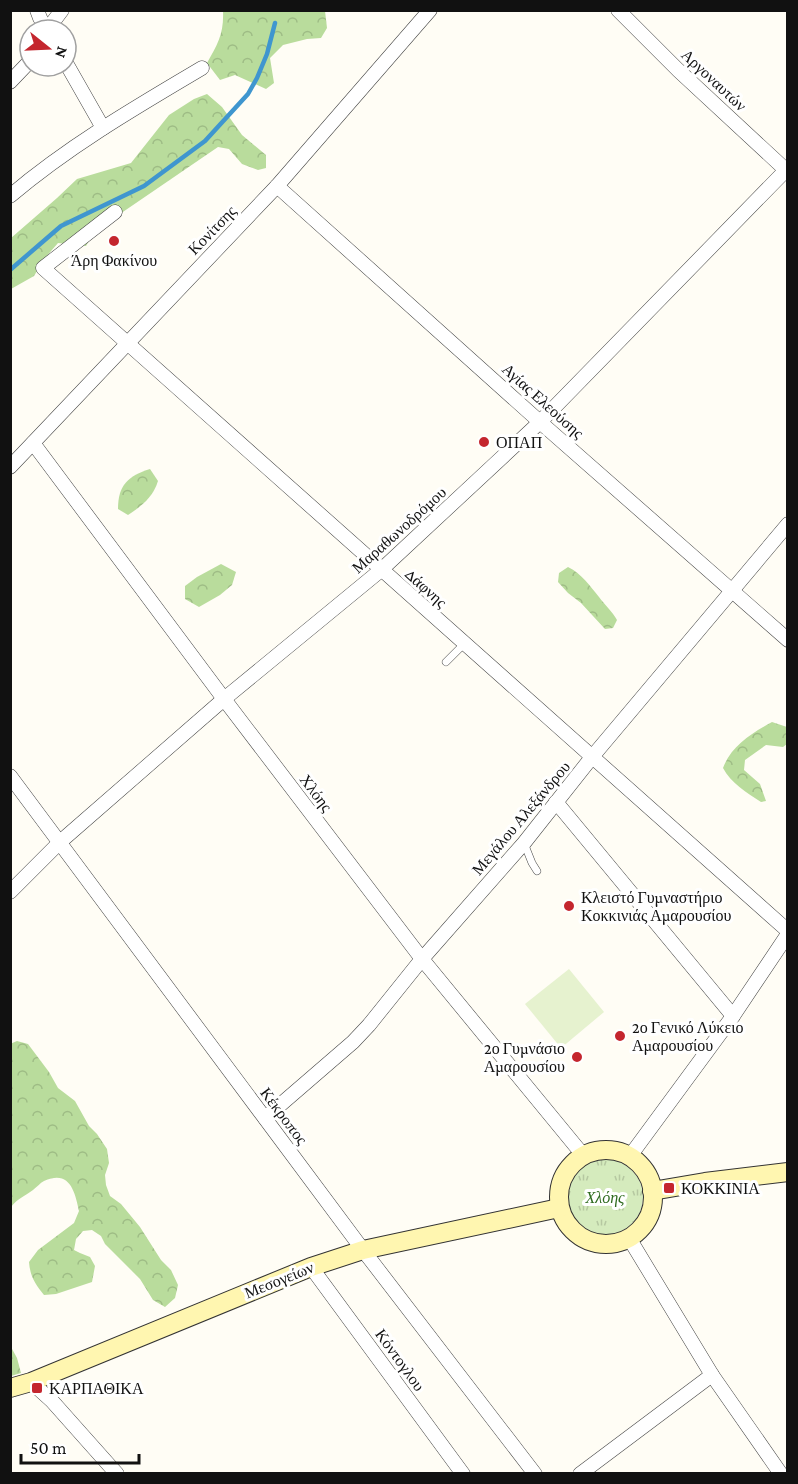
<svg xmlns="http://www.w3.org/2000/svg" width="798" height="1484" font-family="'Crimson Pro',serif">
<defs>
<pattern id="grass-tufts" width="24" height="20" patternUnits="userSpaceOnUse" patternTransform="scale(1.5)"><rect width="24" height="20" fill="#d5ebbd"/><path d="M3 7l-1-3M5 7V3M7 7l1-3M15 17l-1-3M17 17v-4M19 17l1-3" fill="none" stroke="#b6c8a1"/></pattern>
<pattern id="forest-crowns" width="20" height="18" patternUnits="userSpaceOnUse" patternTransform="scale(1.5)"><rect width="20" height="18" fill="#b9dc9c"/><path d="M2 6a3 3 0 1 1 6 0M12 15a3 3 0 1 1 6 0" fill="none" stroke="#9ebc85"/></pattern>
</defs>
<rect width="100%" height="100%" fill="#fffdf5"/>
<circle fill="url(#grass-tufts)" cx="605" cy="1197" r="38"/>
<g fill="url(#forest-crowns)">
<path d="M 323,11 L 325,11 L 327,28 L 321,38 L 307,39 L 283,45 L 270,58 L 274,83 L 266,89 L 235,75 L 220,80 L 207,63 C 218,44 224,33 223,11 Z"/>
<polygon points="207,94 222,107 242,135 266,155 266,168 258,170 242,164 229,149 218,147 95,231 86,246 58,243 45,258 34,276 11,289 11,238 57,198 77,179 131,163 169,115 194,99"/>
<path d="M 150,469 L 158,481 C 153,497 142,506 128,515 L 118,509 C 118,485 128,476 150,469 Z"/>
<polygon points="221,564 236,572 232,585 220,595 199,607 185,599 185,586 197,577"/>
<path d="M 568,567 C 582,574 590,586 599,597 C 605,605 612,611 617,620 L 613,628 L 605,629 L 581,603 L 568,593 L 558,582 L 559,573 Z"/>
<path d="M 772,722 L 787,727 L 787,744 L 783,747 L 766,745 L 745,760 L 744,770 L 760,784 L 766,801 L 761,802 C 747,793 731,783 723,768 C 731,746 752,733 772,722 Z"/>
<path d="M 17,1041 L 28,1044 L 49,1072 L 58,1088 L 75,1101 L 89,1126 L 97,1134 L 107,1149 L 109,1163 L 105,1175 L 106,1185 L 110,1196 L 121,1204 L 140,1227 L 161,1260 L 171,1270 L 178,1285 L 175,1298 L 165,1307 L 153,1300 L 140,1279 L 105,1244 L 101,1236 L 92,1230 L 83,1231 L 76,1239 L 74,1250 L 80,1253 L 90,1257 L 95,1266 L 92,1282 L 56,1294 L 44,1295 C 35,1284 30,1276 29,1262 L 38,1250 L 74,1223 L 79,1211 C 75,1192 70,1169 44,1181 C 40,1183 37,1187 33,1190 C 24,1197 18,1198 11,1207 L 10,1091 L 12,1089 L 10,1085 L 10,1044 Z"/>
<polygon points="11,1347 17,1358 21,1373 11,1376"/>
</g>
<polygon fill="#e6f2cf" points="569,969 604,1012 561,1048 525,1004"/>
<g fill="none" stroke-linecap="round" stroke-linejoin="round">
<polyline stroke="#3f96cf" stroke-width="4.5" points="10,270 61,226 144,186 205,141 248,94 257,78 267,54 275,23"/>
<defs>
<g id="lane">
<polyline points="446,662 464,644"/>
<polyline points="524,843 532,863 537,871"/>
</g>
<g id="street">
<polyline points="37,10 40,18 47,30"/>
<polyline points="618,10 678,70 788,172"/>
<polyline points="47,30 62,10"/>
<polyline points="66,63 103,128"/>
<polyline points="10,82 30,61"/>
<polyline points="277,186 540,422 788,640"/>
<path d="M 10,196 C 69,146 136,107 202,68"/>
<polyline points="115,212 43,268 788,931"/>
<polyline points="33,443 224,699 422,959 583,1155"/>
<polyline points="10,467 277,186 430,10"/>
<polyline points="10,776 363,1250 535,1474"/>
<polyline points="556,802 733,1016"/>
<polyline points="10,892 60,842 224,699 381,570 540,422 788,168"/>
<polyline points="265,1118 353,1042 369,1025 422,959 524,843 592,757 788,524"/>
<polyline points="630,1156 733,1016 788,934"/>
<polyline points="629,1238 712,1375 781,1474"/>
<polyline points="311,1267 463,1474"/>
<polyline points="31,1382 52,1401 117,1474"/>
<polyline points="580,1474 712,1375"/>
</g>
<g id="secondary">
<circle cx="606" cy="1197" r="47"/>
<polyline points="652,1191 705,1182 788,1172"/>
<polyline points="10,1388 31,1382 311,1267 363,1250 559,1208"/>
</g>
</defs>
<use href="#lane" stroke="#444" stroke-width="8"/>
<use href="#street" stroke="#444" stroke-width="15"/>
<use href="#secondary" stroke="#333" stroke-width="20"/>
<use href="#lane" stroke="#fff" stroke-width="7"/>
<use href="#street" stroke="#fff" stroke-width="14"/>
<use href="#secondary" stroke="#fff6b0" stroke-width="18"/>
</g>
<g fill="#c4262e" stroke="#fff" stroke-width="2">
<circle cx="114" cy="241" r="6"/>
<circle cx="484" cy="442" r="6"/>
<circle cx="569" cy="906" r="6"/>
<circle cx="620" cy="1036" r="6"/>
<circle cx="577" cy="1057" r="6"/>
<rect x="663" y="1182" width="12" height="12" rx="3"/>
<rect x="31" y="1382" width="12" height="12" rx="3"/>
</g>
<g text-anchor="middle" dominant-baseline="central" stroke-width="6" stroke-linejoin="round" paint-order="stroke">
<g font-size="16" fill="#111" stroke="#fff">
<text transform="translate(714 80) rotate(43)">Αργοναυτών</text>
<text transform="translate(212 230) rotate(-46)">Κονίτσης</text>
<text transform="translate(543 401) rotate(42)">Αγίας Ελεούσης</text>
<text transform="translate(399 530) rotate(-42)">Μαραθωνοδρόμου</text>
<text transform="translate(426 588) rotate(42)">Δάφνης</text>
<text transform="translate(316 793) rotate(53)">Χλόης</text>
<text transform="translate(521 818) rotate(-50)">Μεγάλου Αλεξάνδρου</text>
<text transform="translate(284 1116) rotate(53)">Κέκροπος</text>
<text transform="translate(279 1280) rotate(-22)">Μεσογείων</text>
<text transform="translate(400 1360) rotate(54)">Κόντογλου</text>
</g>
<g font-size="16" fill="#111" stroke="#fff" text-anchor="start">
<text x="114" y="260" text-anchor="middle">Άρη Φακίνου</text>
<text x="496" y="442">ΟΠΑΠ</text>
<text x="581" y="897">Κλειστό Γυμναστήριο<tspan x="581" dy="18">Κοκκινιάς Αμαρουσίου</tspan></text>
<text x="632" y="1027">2ο Γενικό Λύκειο<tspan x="632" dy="18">Αμαρουσίου</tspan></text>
<text x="565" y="1048" text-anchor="end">2ο Γυμνάσιο<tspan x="565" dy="18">Αμαρουσίου</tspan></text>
<text x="681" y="1188">ΚΟΚΚΙΝΙΑ</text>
<text x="49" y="1388">ΚΑΡΠΑΘΙΚΑ</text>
</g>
<g font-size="16" font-style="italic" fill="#2f6b1f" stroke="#fff">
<text x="605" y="1197">Χλόης</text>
</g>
</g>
<rect width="798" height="1484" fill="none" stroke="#111111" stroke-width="24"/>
<g transform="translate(48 48) rotate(108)"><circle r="28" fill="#ffffff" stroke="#a0a0a0" stroke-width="1.5"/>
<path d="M0-4.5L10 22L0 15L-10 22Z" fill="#c4262e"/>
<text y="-9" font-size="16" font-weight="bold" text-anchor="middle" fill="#111111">N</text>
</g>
<path d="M21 1454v9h118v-9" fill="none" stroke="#111111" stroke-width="3"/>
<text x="30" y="1454" font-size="18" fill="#111111" stroke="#ffffff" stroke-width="4.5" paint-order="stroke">50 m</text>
</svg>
